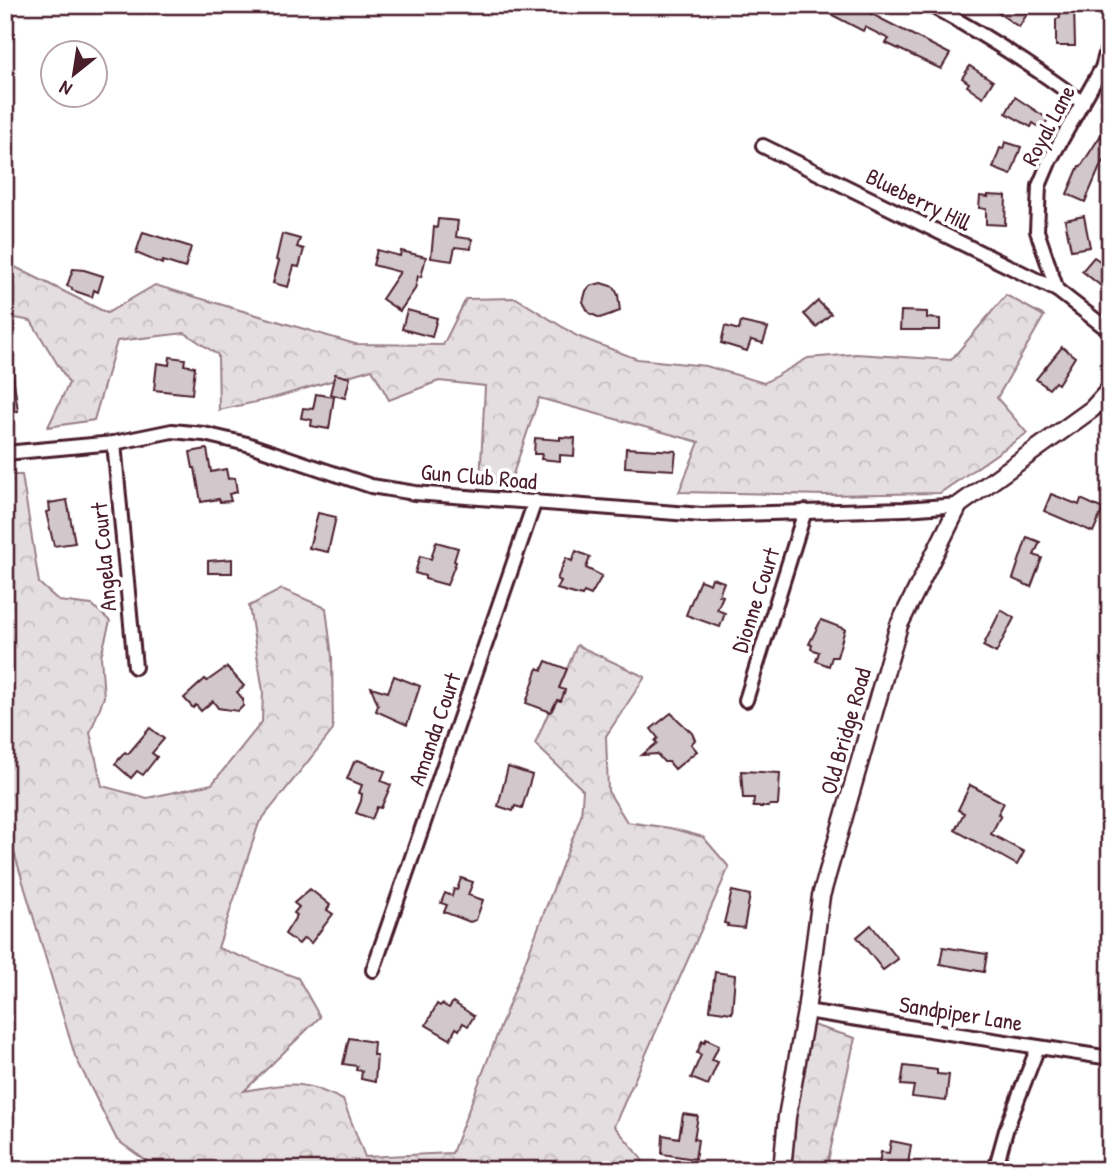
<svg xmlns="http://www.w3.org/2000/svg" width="1115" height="1175" font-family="'Patrick Hand',sans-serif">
<defs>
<pattern id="forest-crowns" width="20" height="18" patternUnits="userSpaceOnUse" patternTransform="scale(1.75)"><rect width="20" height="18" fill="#e5dee0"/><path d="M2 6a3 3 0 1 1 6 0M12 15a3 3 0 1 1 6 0" fill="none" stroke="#c6bec0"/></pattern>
</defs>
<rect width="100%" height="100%" fill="#fff"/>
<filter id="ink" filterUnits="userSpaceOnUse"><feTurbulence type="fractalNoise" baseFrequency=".0143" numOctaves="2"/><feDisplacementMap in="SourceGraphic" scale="14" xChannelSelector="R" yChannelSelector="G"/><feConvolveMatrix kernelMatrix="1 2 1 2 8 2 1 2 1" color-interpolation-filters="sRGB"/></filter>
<g filter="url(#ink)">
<g fill="url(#forest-crowns)" stroke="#987e86" stroke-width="2">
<polygon points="5,262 107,313 155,285 355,344 443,345 466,299 516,298 577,336 637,359 706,366 764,383 808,358 856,354 951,360 1006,295 1044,316 997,398 1027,433 940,493 828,495 679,492 699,442 539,398 510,483 480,482 485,386 439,381 389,400 372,369 270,399 219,410 218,355 185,333 117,341 94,420 48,427 69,383 31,321 5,316"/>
<path d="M 5,475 L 22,475 L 39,583 L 59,601 L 92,605 L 110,621 L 101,656 L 104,697 L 90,733 L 102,786 L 147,798 L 212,784 L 262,722 L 263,691 L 249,606 L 282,589 L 326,608 L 332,657 L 333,730 L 259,823 L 218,948 L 298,978 L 320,1017 L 244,1091 C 290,1083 300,1079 343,1100 L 365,1157 L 452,1153 L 581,816 L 583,790 L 535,744 L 577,645 L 645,677 L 606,736 L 608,791 L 627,822 L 670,828 L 703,837 L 729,867 L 614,1126 L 635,1150 L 649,1170 L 159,1170 L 117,1140 L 75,1056 L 5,822 Z"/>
<polygon points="809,1024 855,1038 826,1170 786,1170"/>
</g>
<g fill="#d2c7cb" stroke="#4a1f2b" stroke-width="2">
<polygon points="813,5 854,5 950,54 941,69 886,43 889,39 865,27 863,31"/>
<polygon points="1001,5 1025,5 1021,10 1027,14 1019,27 997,12"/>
<polygon points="1057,5 1074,5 1075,46 1056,46 1056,19 1060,18"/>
<polygon points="970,66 993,81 983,97 967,86 969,83 962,78"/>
<polygon points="1015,97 1048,119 1042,129 1033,123 1031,127 1006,113"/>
<polygon points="1110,121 1110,152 1103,163 1102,162 1085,202 1067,194 1079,166 1081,166"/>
<polygon points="1005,142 1021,147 1011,175 993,168 1000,148 1003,149"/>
<polygon points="988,195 1006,196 1005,225 986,224 986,209 979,208 980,196 988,197"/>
<polygon points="1084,216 1090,247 1071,250 1065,220"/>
<polygon points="438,219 458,221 456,237 472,239 471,249 455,247 452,261 431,258 434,227 437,228"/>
<polygon points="143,232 191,247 185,268 163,261 162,264 136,253"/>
<polygon points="282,234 300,239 297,247 304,249 299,267 294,266 288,287 273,283 279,261 276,260"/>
<polygon points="377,250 400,256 401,251 426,257 421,277 418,276 415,289 400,311 382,299 400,272 373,265"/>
<polygon points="1094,257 1110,268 1110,293 1082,271"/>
<polygon points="73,269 84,270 103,276 98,292 94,290 92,297 72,290 72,288 67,286"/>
<polygon points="601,283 614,287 618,295 620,311 600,318 589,313 583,302 586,291 590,286"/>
<polygon points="818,301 831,314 816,327 804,314"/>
<polygon points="407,310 437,318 432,337 402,329"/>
<polygon points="901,311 927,312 927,318 940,319 940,330 900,330"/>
<polygon points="741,322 768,328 763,343 751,340 747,351 721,343 725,326 739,330"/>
<polygon points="1062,347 1075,357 1058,384 1055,382 1049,389 1036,379"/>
<polygon points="170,357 185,359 184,365 195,367 192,394 154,390 157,363 169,365"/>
<polygon points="5,367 12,367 18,411 5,412"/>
<polygon points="335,374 350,378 345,398 330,394"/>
<polygon points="316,394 334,397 329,429 311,426 312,420 301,418 303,408 313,409"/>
<polygon points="560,437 575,438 574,456 560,455 560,461 541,459 542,454 534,454 535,438 560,440"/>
<polygon points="626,448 676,451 674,470 625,467"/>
<polygon points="207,449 211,472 226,469 228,479 235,478 237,492 229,494 231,501 220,502 219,499 201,502 195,468 193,468 190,452"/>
<polygon points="1051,494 1079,505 1081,499 1103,509 1093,532 1044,511"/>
<polygon points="67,500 75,543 54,546 46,512 50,511 49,503"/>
<polygon points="318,513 336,517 328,552 309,548"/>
<polygon points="1027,537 1040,542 1034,555 1042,558 1031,587 1013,579"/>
<polygon points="436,542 458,548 454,561 456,562 447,585 425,579 425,576 415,573 420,556 431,559"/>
<polygon points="576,551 590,557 586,568 602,576 591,595 584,592 582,596 557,589 561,581 557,579 566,558 572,561"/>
<polygon points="232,559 232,573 208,573 208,561"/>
<polygon points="712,578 724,582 719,595 723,596 717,610 725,613 720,627 686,615 700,580 710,584"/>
<polygon points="1001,610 1014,618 996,653 983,646"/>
<polygon points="821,620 845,629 837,657 832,657 829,666 816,661 819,652 811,649 812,645 809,644"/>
<polygon points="546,661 567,669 559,688 565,690 561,701 557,700 551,712 526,703 538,668 542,670"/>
<polygon points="227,667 244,686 237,692 243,699 243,706 238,711 218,708 213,701 201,711 196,705 193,708 184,698 205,679 207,681"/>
<polygon points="394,676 420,686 407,725 376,711 378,705 371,687 388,692"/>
<polygon points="671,713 692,733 695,740 691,744 697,751 675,769 669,762 664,762 657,754 642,755 657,743 655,741 658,738 651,729"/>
<polygon points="150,728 164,739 152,753 157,757 143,775 137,771 131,778 115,764 125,752 128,754"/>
<polygon points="358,760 385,771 381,781 391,785 381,808 377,807 372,819 356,813 361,801 362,794 359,793 362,785 347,779 354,762"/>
<polygon points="508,767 532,775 522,808 515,806 513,811 498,806"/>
<polygon points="741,771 780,773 778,805 770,805 768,807 753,807 754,798 743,798"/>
<polygon points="970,785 1004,803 998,814 1001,815 991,834 1024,852 1017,865 955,830 964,813 958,810"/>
<polygon points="461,878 473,882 468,895 483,900 476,920 470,922 444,912 447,905 441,903 445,893 452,896 454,889 457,890"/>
<polygon points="310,889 330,905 327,910 333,914 311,943 304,938 299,944 285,934 297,915 294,913 299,907 294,903"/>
<polygon points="732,891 750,895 744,928 727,926 728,924 724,923"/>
<polygon points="871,925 898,959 883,970 857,937"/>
<polygon points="943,947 987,954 984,972 940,964"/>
<polygon points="715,972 735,975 732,1013 710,1010"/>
<polygon points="453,1002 474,1016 468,1026 463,1023 459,1030 456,1028 450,1039 426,1025 437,1004 440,1006 442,1004 449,1008"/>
<polygon points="349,1038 374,1042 373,1055 377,1055 375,1082 361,1079 362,1071 356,1070 357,1066 343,1064"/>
<polygon points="706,1039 719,1045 712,1060 718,1062 708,1085 691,1078 701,1055 697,1053 702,1041 704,1043"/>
<polygon points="904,1066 937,1070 937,1074 949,1075 946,1101 912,1097 914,1086 901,1085"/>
<polygon points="683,1114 698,1116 694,1139 698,1140 695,1159 662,1154 663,1135 679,1138"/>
<polygon points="891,1141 911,1145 907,1170 878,1170 881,1152 889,1153"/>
</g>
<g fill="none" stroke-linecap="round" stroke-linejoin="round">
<defs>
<g id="minor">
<path d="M 930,5 C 983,34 1035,67 1083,103"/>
<polyline points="1110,40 1102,68 1050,160 1039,186 1037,231 1057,290 1102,325 1110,329"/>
<polyline points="763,146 1057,290"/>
<polyline points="114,443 135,667"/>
<polyline points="5,453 114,443 172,431 204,434 247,444 371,486 415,493 702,515 905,509 959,505"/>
<polyline points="746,700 805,511"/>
<polyline points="373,970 535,501"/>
<polyline points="806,1011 1110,1058"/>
<polyline points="995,1170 1007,1127 1038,1047"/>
</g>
<polyline id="tertiary" points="782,1170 787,1117 806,1011 821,896 899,625 959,505 1092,409 1110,389"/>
</defs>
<use href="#minor" stroke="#4a1f2b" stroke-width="18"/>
<use href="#tertiary" stroke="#4a1f2b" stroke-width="21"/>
<use href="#minor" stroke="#fff" stroke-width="12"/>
<use href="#tertiary" stroke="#fff" stroke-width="16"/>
</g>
</g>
<g text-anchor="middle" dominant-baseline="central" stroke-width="7" stroke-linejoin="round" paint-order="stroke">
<g font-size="23" fill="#4a1f2b" stroke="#fff">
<text transform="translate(1048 125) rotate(-62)">Royal Lane</text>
<text transform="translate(919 199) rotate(26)">Blueberry Hill</text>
<text transform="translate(479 476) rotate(5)">Gun Club Road</text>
<text transform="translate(103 557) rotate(-95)">Angela Court</text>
<text transform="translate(755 600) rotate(-72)">Dionne Court</text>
<text transform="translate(434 729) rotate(-71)">Amanda Court</text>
<text transform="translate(845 731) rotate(-74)">Old Bridge Road</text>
<text transform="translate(961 1013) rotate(9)">Sandpiper Lane</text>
</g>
</g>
<rect width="1115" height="1175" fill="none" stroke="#fff" stroke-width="28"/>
<rect x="14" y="14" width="1087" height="1147" fill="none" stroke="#4a1f2b" stroke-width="2.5" filter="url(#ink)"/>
<g transform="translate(74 74) rotate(210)"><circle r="33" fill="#ffffff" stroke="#b7a5aa" stroke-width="2"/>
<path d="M0-5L12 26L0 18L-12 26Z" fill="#4a1f2b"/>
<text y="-10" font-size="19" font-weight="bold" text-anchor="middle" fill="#4a1f2b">N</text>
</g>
</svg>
